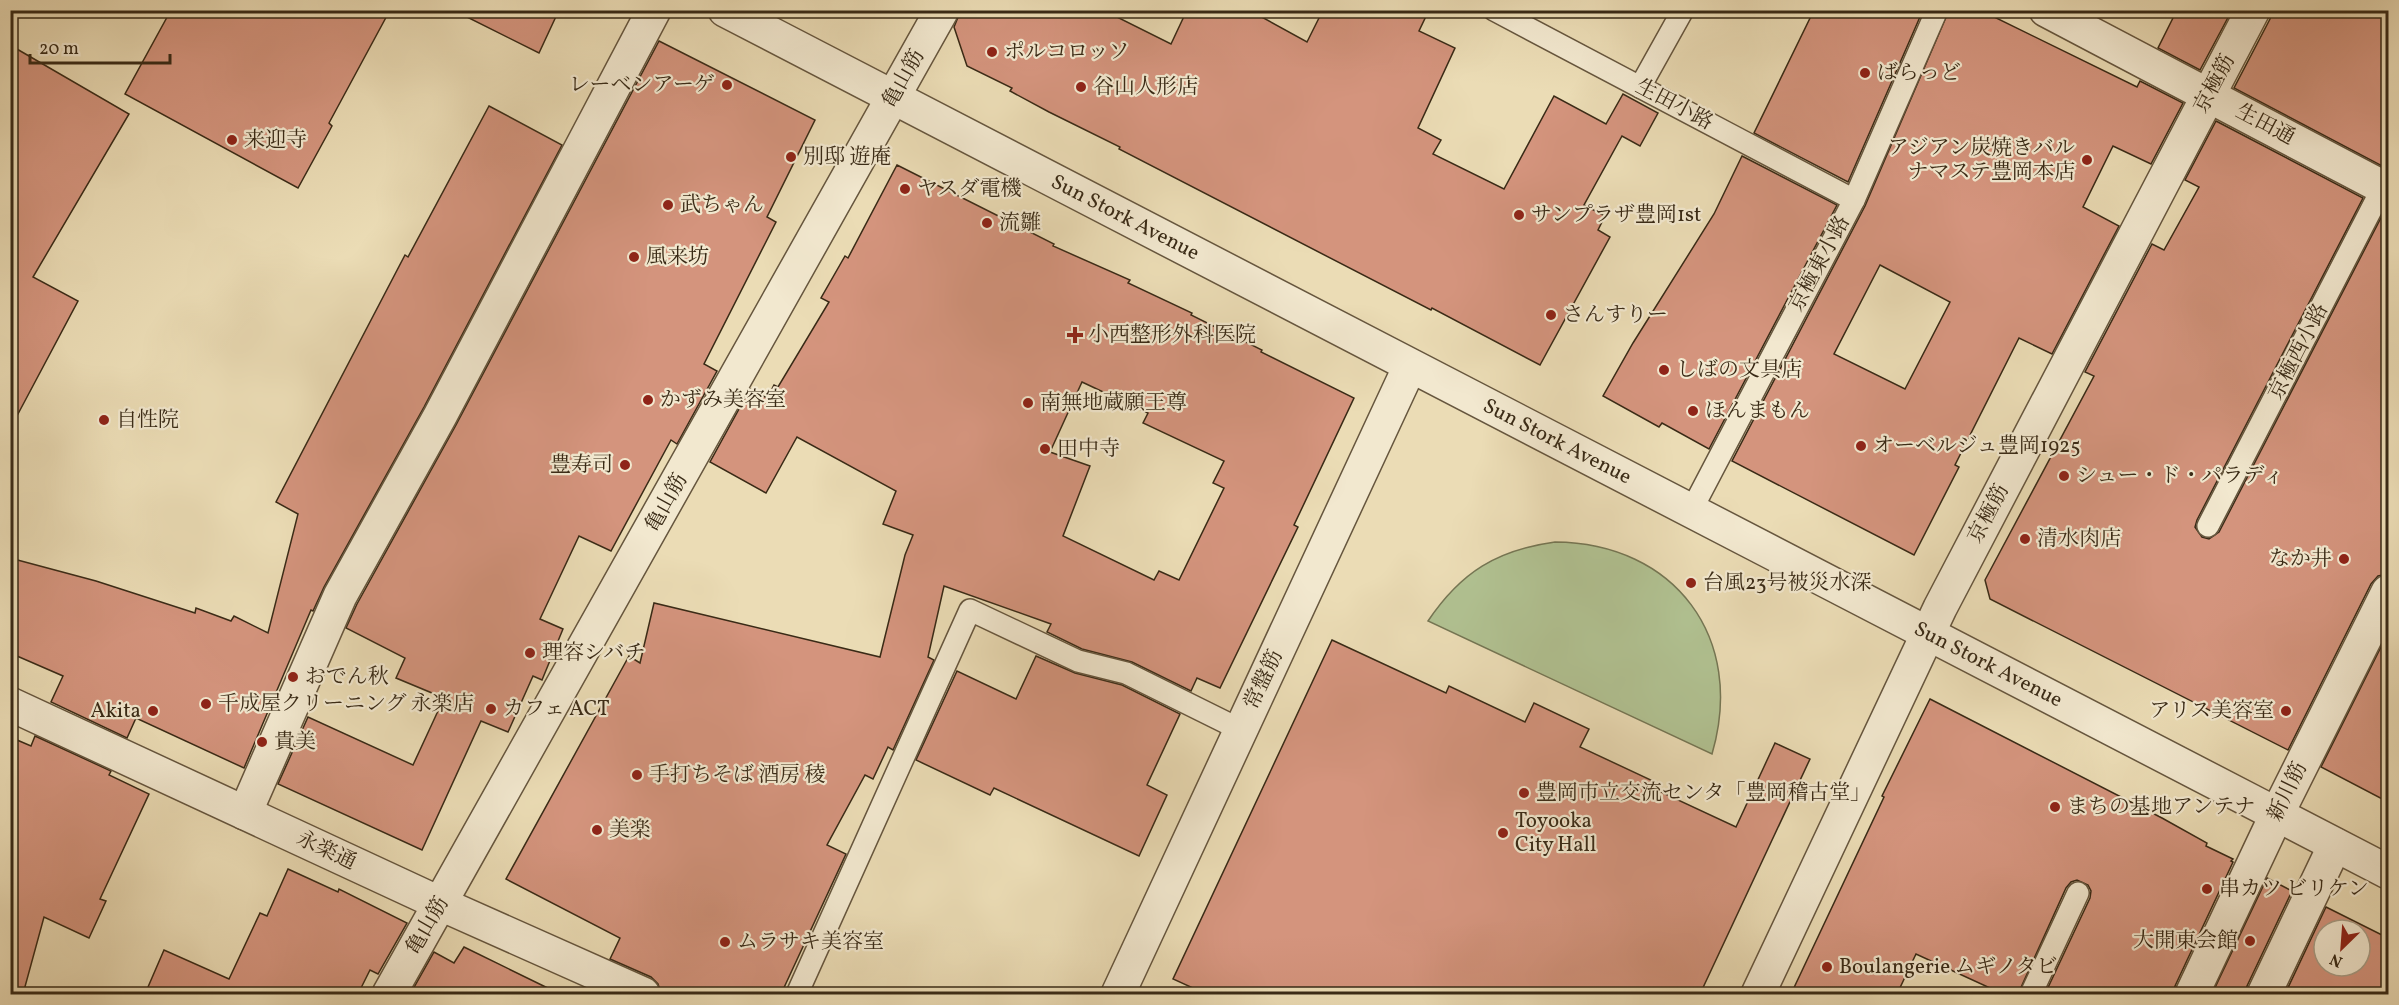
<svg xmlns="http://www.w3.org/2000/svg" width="2399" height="1005" font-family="Vollkorn,'Noto Serif JP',serif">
<rect width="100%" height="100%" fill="#ebdcb5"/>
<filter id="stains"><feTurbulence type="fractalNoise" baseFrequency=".00333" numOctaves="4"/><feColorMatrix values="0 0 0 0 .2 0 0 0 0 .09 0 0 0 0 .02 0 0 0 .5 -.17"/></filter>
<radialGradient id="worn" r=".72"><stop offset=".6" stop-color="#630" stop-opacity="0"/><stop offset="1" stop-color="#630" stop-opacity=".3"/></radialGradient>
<path fill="#b1c292" stroke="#757654" stroke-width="1.5" d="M 1555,542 C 1675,543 1746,638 1712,754 L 1428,621 C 1461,572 1497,550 1555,542 Z"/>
<g fill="#d4947d" stroke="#392a16" stroke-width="1.5" fill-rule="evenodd">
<polygon points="171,10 390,10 329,123 332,126 298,188 125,94"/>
<polygon points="453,10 559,10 539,53"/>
<polygon points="961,10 1103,10 1171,44 1187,10 1249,10 1307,42 1323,10 1429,10 1419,31 1455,48 1418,128 1441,140 1433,154 1504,189 1554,96 1606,124 1623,94 1658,113 1640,146 1622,136 1584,205 1605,216 1598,230 1610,237 1540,365 1432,308 1431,310 1119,149 1120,147 1049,112 1010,91 1012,88 967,66 954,27"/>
<polygon points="1814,10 1923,10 1848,182 1754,133"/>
<path d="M 1949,10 L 1980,10 L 2137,87 L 2140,81 L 2183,103 L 2151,164 L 2113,146 L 2083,207 L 2119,226 L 2052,354 L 2019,338 L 1955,465 L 1959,467 L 1914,555 L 1732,461 L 1865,206 ZM 1880,265 L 1950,302 L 1905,389 L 1834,354 Z"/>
<polygon points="2177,10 2232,10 2200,70 2158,48"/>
<polygon points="2272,10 2388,10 2388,164 2382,166 2234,88 2270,19"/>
<polygon points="659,41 815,120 767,217 776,222 704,364 717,371 677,444 671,440 611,551 579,536 540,619 563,629 542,680 533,676 508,732 481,721 422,850 278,784 308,717 413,765 444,698 396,678 405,658 346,628 357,604 456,425"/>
<polygon points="10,45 129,114 33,277 78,301 10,429"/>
<polygon points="489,106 562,145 424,407 324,587 313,611 311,610 244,768 136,718 127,738 51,702 63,676 10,653 10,558 96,581 195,613 196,608 231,621 234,616 268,633 298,514 276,502 405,255 408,257"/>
<polygon points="2216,121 2363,198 2197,520 2195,527 2202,537 2209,539 2219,532 2386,208 2388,209 2388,574 2378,576 2371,584 2288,750 1990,599 1985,580 2094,376 2085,372 2152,244 2164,250 2199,187 2185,180"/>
<polygon points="1742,156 1837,205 1709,449 1662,423 1659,427 1603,396 1633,343 1714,214"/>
<path d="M 897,165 L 1054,244 L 1053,246 L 1130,280 L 1128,283 L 1192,313 L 1191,315 L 1262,350 L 1261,352 L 1354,398 L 1294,525 L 1298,527 L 1220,688 L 1197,678 L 1191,691 L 1132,662 L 1082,649 L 1047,632 L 1051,624 L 944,586 L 928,657 L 934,660 L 893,750 L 888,747 L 873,779 L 865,775 L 827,845 L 846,854 L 781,994 L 661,994 L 658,984 L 651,977 L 610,959 L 620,938 L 506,879 L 629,656 L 640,663 L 654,603 L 880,657 L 905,555 L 913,535 L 883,524 L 896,491 L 797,437 L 766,493 L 710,462 L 750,389 L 767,398 L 774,385 L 778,387 L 829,302 L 821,298 L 845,256 L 848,258 ZM 1082,382 L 1148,413 L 1143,423 L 1224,461 L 1213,483 L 1224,488 L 1179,580 L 1159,571 L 1154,580 L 1063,536 L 1090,466 L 1050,452 Z"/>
<polygon points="2388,633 2388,802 2321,767"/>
<polygon points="1332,640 1446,693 1449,686 1525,722 1534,703 1589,729 1580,747 1653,781 1650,787 1736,827 1775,743 1810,759 1700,994 1206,994 1173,979"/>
<polygon points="1036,656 1075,673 1122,685 1180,714 1147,785 1167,795 1139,856 994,788 990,795 916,760 957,671 1016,699"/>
<polygon points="1930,699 2162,818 2207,843 2206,846 2233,859 2231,861 2233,862 2175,986 2173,994 2045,994 2090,898 2091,891 2088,885 2077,880 2071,882 2066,888 2018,994 2003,994 1916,954 1897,994 1791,994 1884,797 1882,796"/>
<polygon points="35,736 111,771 109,775 149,794 100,899 106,901 89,938 44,917 23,994 10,994 10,737 31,746"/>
<polygon points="288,869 338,892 339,889 407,923 378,974 370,970 358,994 145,994 164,950 229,979 260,913 267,916"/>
<polygon points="2267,878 2292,891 2247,986 2245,994 2212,994"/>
<path d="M 2326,907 L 2388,938 L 2388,994 L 2285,994 ZM 2324,930 L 2360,930 L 2360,966 L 2324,966 Z"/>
<polygon points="464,947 560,994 419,994 412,991 434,952 454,963"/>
</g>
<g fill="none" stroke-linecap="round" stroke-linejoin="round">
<defs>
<g id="service">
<polyline points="1494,10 1854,200"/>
<polyline points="1640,87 1683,10"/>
<polyline points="1691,511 1854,200 1937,10"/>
<polyline points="2208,526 2388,177"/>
<polyline points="797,994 970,610 1078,661 1126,673 1241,730"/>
<polyline points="2031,994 2078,893"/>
</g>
<g id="minor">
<polyline points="2046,10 2388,190"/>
<polyline points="2208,96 2253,10"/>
<polyline points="245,813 340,596 440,416 654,10"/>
<polyline points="389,994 942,10"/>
<polyline points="1118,994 1410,366"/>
<polyline points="2192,994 2277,814 2388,592"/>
<polyline points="2264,994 2335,845"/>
</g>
<g id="tertiary">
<polyline points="725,10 2388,872"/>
<polyline points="10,704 441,904 643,994"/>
<polyline points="1758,994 1940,608 2208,96"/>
</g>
</defs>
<use href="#service" stroke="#66563e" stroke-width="24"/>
<use href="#minor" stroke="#66563e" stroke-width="36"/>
<use href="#tertiary" stroke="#66563e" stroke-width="36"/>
<use href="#service" stroke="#f2e8cf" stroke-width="21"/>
<use href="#minor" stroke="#f2e8cf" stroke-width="33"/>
<use href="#tertiary" stroke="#f2e8cf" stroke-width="33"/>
</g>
<g fill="#8f2418" stroke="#f2e8cf" stroke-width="2">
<circle cx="992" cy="52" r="6"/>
<circle cx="1865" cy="73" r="6"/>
<circle cx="727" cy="85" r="6"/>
<circle cx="1081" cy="87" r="6"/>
<circle cx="232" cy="140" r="6"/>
<circle cx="791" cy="157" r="6"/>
<circle cx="2087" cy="160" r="6"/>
<circle cx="905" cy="189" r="6"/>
<circle cx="668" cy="205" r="6"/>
<circle cx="1519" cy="215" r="6"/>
<circle cx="987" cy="223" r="6"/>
<circle cx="634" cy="257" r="6"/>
<circle cx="1551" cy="315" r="6"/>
<path d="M1072 326h6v6h6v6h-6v6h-6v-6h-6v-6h6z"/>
<circle cx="1664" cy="370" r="6"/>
<circle cx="648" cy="400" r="6"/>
<circle cx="1028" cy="403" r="6"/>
<circle cx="1693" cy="411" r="6"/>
<circle cx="104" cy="420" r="6"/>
<circle cx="1861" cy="446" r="6"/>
<circle cx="1045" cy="449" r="6"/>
<circle cx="625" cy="465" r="6"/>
<circle cx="2064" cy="476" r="6"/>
<circle cx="2025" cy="539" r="6"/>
<circle cx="2344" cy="559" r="6"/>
<circle cx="1691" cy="583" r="6"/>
<circle cx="530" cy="653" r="6"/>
<circle cx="293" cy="677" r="6"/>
<circle cx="206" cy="704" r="6"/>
<circle cx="491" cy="709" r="6"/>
<circle cx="153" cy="711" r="6"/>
<circle cx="2286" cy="711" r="6"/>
<circle cx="262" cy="742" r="6"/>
<circle cx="637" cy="775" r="6"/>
<circle cx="1524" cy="793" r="6"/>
<circle cx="2055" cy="807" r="6"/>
<circle cx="597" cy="830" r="6"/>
<circle cx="1503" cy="833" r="6"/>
<circle cx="2207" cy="889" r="6"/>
<circle cx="2250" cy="941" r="6"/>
<circle cx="725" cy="942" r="6"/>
<circle cx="1827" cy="967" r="6"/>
</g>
<g text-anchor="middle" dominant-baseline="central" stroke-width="4.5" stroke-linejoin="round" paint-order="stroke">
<g font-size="21" fill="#392a16" stroke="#f2e8cf" text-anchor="start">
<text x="1004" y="52">ポルコロッソ</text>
<text x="1877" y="73">ばらっど</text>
<text x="715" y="85" text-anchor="end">レーベンアーゲ</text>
<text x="1093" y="87">谷山人形店</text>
<text x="244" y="140">来迎寺</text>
<text x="2075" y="148" text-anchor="end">アジアン炭焼きバル<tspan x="2075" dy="24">ナマステ豊岡本店</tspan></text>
<text x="803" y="157">別邸 遊庵</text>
<text x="917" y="189">ヤスダ電機</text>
<text x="680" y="205">武ちゃん</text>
<text x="1531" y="215">サンプラザ豊岡1st</text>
<text x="999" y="223">流雛</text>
<text x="646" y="257">風来坊</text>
<text x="1563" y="315">さんすりー</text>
<text x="1088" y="335">小西整形外科医院</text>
<text x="1676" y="370">しばの文具店</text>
<text x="660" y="400">かずみ美容室</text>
<text x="1040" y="403">南無地蔵願王尊</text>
<text x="1705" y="411">ほんまもん</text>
<text x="116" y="420">自性院</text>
<text x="1873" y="446">オーベルジュ豊岡1925</text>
<text x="1057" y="449">田中寺</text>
<text x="613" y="465" text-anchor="end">豊寿司</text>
<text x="2076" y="476">シュー・ド・パラディ</text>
<text x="2037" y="539">清水肉店</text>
<text x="2332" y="559" text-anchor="end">なか井</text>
<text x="1703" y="583">台風23号被災水深</text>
<text x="542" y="653">理容シバチ</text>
<text x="305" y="677">おでん秋</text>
<text x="218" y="704">千成屋クリーニング 永楽店</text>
<text x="503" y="709">カフェ ACT</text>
<text x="141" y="711" text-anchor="end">Akita</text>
<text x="2274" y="711" text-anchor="end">アリス美容室</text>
<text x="274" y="742">貴美</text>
<text x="649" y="775">手打ちそば 酒房 稜</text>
<text x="1536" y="793">豊岡市立交流センタ「豊岡稽古堂」</text>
<text x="2067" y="807">まちの基地アンテナ</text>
<text x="1515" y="821">Toyooka<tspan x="1515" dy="24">City Hall</tspan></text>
<text x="609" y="830">美楽</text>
<text x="2219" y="889">串カツ ビリケン</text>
<text x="2238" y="941" text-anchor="end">大開東会館</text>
<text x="737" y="942">ムラサキ美容室</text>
<text x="1839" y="967">Boulangerie ムギノタビ</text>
</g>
<g font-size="21" fill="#392a16" stroke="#f2e8cf">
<text transform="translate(904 79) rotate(-61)">亀山筋</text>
<text transform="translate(2215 84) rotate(-62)">京極筋</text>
<text transform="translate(1674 105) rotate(28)">生田小路</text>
<text transform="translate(2265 125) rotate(28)">生田通</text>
<text transform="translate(1125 218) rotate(27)">Sun Stork Avenue</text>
<text transform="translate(1820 264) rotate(-62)">京極東小路</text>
<text transform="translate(2299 352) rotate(-63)">京極西小路</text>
<text transform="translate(1557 442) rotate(27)">Sun Stork Avenue</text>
<text transform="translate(667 503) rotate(-61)">亀山筋</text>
<text transform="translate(1989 514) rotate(-62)">京極筋</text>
<text transform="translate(1988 665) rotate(27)">Sun Stork Avenue</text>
<text transform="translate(1264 680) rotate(-65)">常盤筋</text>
<text transform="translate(2288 792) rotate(-64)">新川筋</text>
<text transform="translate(326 851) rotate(25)">永楽通</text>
<text transform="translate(428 926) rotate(-60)">亀山筋</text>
</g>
</g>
<rect width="2399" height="1005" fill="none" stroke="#ebdcb5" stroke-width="36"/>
<rect x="12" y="12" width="2375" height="981" fill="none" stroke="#392a16" stroke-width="3"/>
<rect x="18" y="18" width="2363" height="969" fill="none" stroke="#392a16" stroke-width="1.5"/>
<g transform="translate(2342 948) rotate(205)"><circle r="28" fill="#f2e8cf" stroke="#a89c85" stroke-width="1.5"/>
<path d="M0-4.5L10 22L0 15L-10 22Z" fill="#8f2418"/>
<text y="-9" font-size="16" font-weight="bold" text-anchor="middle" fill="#392a16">N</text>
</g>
<path d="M30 54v9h140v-9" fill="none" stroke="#392a16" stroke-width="3"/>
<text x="39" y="54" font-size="18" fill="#392a16" stroke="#f2e8cf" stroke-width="4.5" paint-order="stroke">20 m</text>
<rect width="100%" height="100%" filter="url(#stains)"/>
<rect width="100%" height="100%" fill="url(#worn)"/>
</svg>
